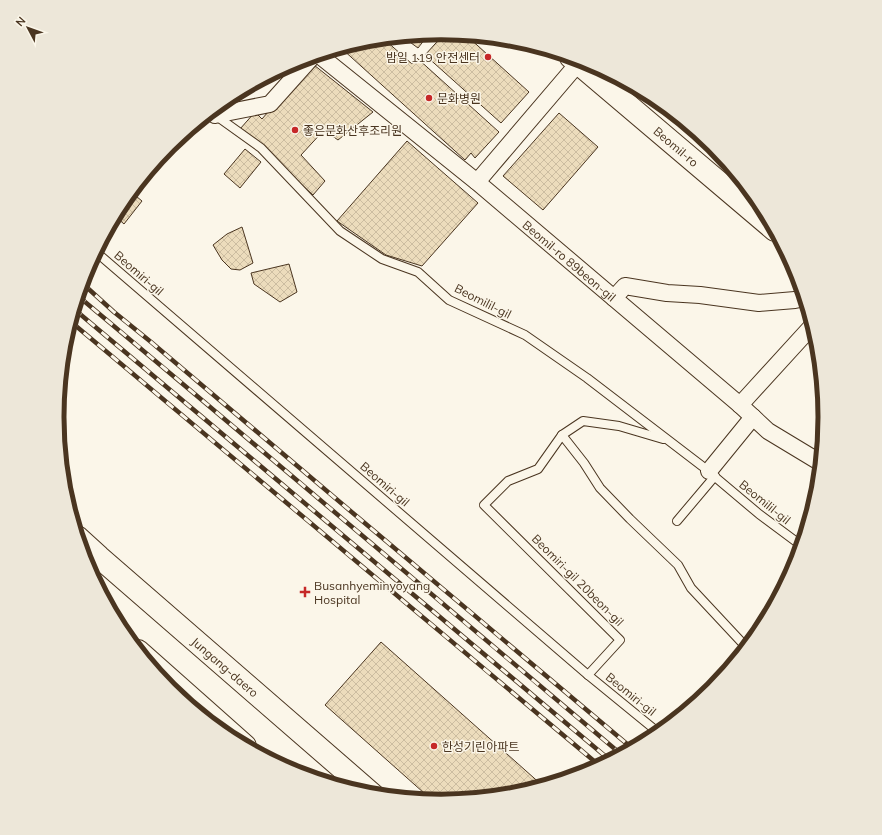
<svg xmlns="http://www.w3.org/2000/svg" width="882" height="835" font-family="Mulish,'Noto Sans KR',sans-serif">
<defs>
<pattern id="building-cross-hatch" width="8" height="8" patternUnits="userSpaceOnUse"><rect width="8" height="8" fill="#ecdcbc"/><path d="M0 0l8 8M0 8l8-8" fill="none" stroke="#ccbda1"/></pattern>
</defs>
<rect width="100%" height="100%" fill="#fbf6e9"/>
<g fill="url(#building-cross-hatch)" stroke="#4a3520">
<polygon points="445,33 467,36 529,92 501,123 425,55"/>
<polygon points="429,34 418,48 403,37"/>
<polygon points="384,39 412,64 417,58 499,132 475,158 471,153 465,160 341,48 366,40"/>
<polygon points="314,65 373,112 338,140 324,130 301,155 325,181 313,195 240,129 255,112 262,119 279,99"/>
<polygon points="559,113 598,147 543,210 503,176"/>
<polygon points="407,141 478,203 422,266 386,255 337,221"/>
<polygon points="245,149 261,162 240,188 224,174"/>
<polygon points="131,192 142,201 124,224 115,216 121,204"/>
<polygon points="242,227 253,263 240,270 231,269 222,260 213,245 227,234"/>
<polygon points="289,264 297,292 280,302 254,284 251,273"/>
<polygon points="381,642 543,786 516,795 441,802 433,801 325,705"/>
</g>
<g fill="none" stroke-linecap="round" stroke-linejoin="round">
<defs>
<g id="service">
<polyline points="215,115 261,148 340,231 382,259 418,272 449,300 525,335 587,378 702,466 759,514 802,546"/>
<polyline points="96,252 588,675 659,733"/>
<polyline points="562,435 584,463 600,488 630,519 678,565 691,588 747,648"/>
<polyline points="677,521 715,476"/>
<polyline points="588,675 620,640 484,505 508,481 538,469 562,435 583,421 619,426 663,439"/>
</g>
<g id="minor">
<path id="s1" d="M 319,55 L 477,182 L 740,405 L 768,431 L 821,463"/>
<polyline points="215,115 270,104 313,56"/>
<polyline points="477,182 581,60"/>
<polyline points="614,298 625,286 667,293 700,295 759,303 795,300 805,298"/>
<polyline points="740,405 813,325"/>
<polyline points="709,471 753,417"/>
</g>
<g id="secondary">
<path id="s2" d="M 571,57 L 775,230"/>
</g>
<g id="primary">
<path id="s3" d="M 77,537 L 99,557 L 373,795"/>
<polyline points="138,651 245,746"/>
</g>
</defs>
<use href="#service" stroke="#4a3520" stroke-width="10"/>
<use href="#minor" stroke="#4a3520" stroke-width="18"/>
<use href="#secondary" stroke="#4a3520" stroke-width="24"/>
<use href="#primary" stroke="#4a3520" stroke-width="24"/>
<use href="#service" stroke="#fbf6e9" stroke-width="8"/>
<use href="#minor" stroke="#fbf6e9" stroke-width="16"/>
<use href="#secondary" stroke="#fbf6e9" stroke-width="22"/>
<use href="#primary" stroke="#fbf6e9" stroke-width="22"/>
<defs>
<g id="rail">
<polyline points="82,283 114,312 151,342 354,514 633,749"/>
<path d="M 78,296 C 260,448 440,602 622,755"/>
<polyline points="74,309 611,761"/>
<polyline points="70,321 600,766"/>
</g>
</defs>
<use href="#rail" stroke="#4a3520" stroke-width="4.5"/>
<use href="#rail" stroke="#fbf6e9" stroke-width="3" stroke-dasharray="9" stroke-linecap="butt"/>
</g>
<g fill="#c62828" stroke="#fbf6e9" stroke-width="1.5">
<circle cx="488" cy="57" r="4"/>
<circle cx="429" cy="98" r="4"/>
<circle cx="295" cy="130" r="4"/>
<path d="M303 586h4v4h4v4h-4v4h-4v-4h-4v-4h4z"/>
<circle cx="434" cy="746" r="4"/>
</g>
<g text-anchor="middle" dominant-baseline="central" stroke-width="3" stroke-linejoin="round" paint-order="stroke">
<g font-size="12" fill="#4a3520" stroke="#fbf6e9" text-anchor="start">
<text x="480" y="57" text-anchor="end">밤일 119 안전센터</text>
<text x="437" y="98">문화병원</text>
<text x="303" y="130">좋은문화산후조리원</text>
<text x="314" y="585">Busanhyeminyoyang<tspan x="314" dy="14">Hospital</tspan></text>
<text x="442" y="746">한성기린아파트</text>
</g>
<g font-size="12" fill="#4a3520" stroke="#fbf6e9">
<text stroke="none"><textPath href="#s2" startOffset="138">Beomil-ro</textPath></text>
<text stroke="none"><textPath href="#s1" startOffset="324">Beomil-ro 89beon-gil</textPath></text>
<text transform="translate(139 273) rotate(41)">Beomiri-gil</text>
<text transform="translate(483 301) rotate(27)">Beomilil-gil</text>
<text transform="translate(385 484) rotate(41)">Beomiri-gil</text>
<text transform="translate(765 502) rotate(39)">Beomilil-gil</text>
<text transform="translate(578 580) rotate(45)">Beomiri-gil 20beon-gil</text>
<text stroke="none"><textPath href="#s3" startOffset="197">Jungang-daero</textPath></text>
<text transform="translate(631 694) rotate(39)">Beomiri-gil</text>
</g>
</g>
<path d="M0 0H882V835H0ZM64 417a377 377 0 1 1 754 0a377 377 0 1 1-754 0Z" fill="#ede7d9" fill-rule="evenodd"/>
<path fill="none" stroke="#4a3520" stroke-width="5" d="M64 417a377 377 0 1 1 754 0a377 377 0 1 1-754 0Z"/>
<g transform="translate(28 28) rotate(311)" stroke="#fbf6e9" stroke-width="3" paint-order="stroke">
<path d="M0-3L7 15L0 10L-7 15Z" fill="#4a3520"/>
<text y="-6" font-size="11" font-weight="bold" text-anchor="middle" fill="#4a3520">N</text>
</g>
</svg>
